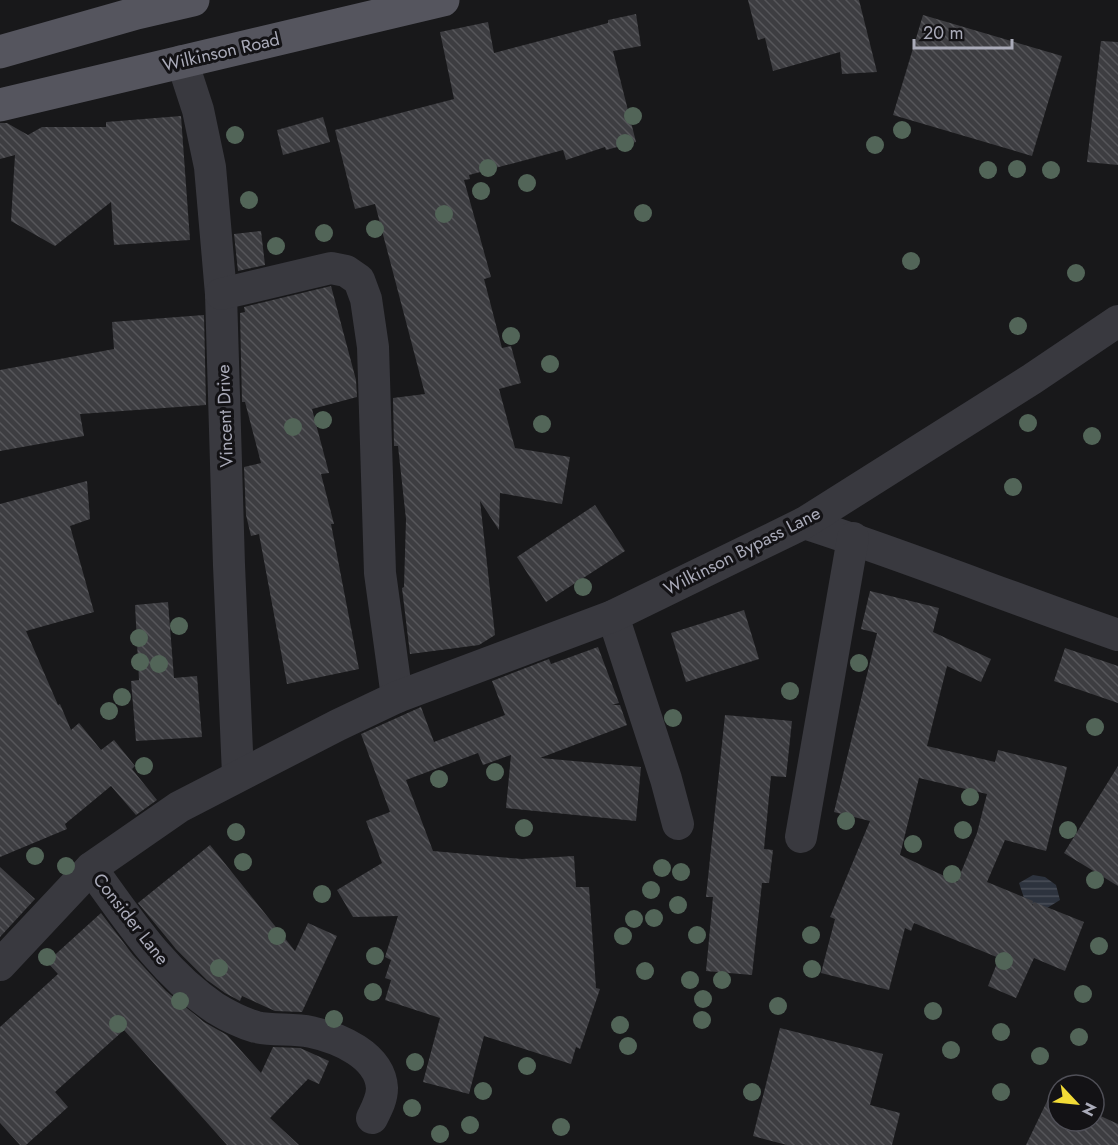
<svg xmlns="http://www.w3.org/2000/svg" width="1118" height="1145" font-family="Jost,sans-serif">
<defs>
<pattern id="water-rules" width="6" height="5" patternUnits="userSpaceOnUse" patternTransform="scale(1.5)"><rect width="6" height="5" fill="#2d333e"/><path d="M0 2.5h6" fill="none" stroke="#494e58"/></pattern>
<pattern id="building-back-hatch" width="6" height="6" patternUnits="userSpaceOnUse" patternTransform="scale(1.5)"><rect width="6" height="6" fill="#3d3d41"/><path d="M-1 5l2 2M0 0l6 6M5-1l2 2" fill="none" stroke="#56565a"/></pattern>
</defs>
<rect width="100%" height="100%" fill="#18181a"/>
<polygon fill="url(#water-rules)" points="1033,875 1045,877 1056,885 1060,900 1047,908 1034,905 1024,898 1019,883"/>
<g fill="url(#building-back-hatch)" fill-rule="evenodd">
<polygon points="748,0 859,0 877,72 842,74 840,52 773,71 765,38 758,40"/>
<polygon points="636,14 641,46 613,51 636,142 606,150 605,147 566,160 563,150 469,175 470,179 464,180 491,277 484,279 502,348 511,346 521,383 499,389 515,448 570,457 562,504 500,493 499,530 480,501 495,635 479,645 410,654 402,588 404,587 406,519 398,446 394,446 393,398 425,394 375,204 355,209 335,130 454,99 440,32 488,22 494,53 608,23 608,20"/>
<polygon points="923,15 1062,56 1032,156 893,115"/>
<polygon points="1101,41 1118,42 1118,165 1087,162"/>
<polygon points="181,116 190,240 114,245 111,202 55,246 11,221 15,155 0,159 0,123 7,123 28,135 42,127 106,127 106,122"/>
<polygon points="323,117 330,142 283,155 277,130"/>
<polygon points="261,231 265,265 238,271 234,234"/>
<polygon points="331,286 356,380 357,397 312,409 329,473 321,474 334,524 331,524 359,669 287,684 259,534 251,536 246,515 244,467 261,463 245,402 242,402 240,313 245,312 244,307"/>
<polygon points="204,315 206,405 80,414 84,436 0,451 0,370 114,349 112,322"/>
<polygon points="87,481 90,519 70,526 94,612 26,631 58,705 60,704 71,730 79,723 101,750 114,740 135,766 132,769 157,800 136,815 111,786 65,824 67,829 0,857 0,504"/>
<polygon points="595,505 625,551 546,602 517,557"/>
<path d="M 870,591 L 939,608 L 933,632 L 991,659 L 981,682 L 947,666 L 927,746 L 995,762 L 998,750 L 1067,767 L 1046,851 L 1005,840 L 987,882 L 1033,901 L 1032,906 L 1034,902 L 1084,922 L 1065,971 L 1034,958 L 1016,998 L 988,986 L 999,958 L 914,923 L 911,931 L 905,928 L 889,990 L 821,973 L 835,919 L 830,917 L 870,821 L 834,812 L 877,633 L 861,629 ZM 919,778 L 987,794 L 977,833 L 957,882 L 900,855 Z"/>
<polygon points="168,602 174,678 197,676 202,737 136,741 131,681 139,680 135,605"/>
<polygon points="744,610 759,659 686,682 671,633"/>
<polygon points="598,647 619,703 612,705 620,705 627,725 540,758 641,767 636,821 506,808 511,755 483,765 478,753 406,780 433,851 522,859 574,856 576,887 589,887 596,988 600,989 580,1049 576,1047 571,1064 484,1036 469,1094 423,1082 440,1018 385,1000 391,980 385,978 391,960 385,957 398,916 353,917 337,890 382,863 366,821 390,812 361,734 421,707 434,742 505,715 492,681 549,659 551,664"/>
<polygon points="1065,648 1118,666 1118,703 1054,681"/>
<polygon points="725,715 792,721 786,777 771,776 764,849 773,850 769,883 762,883 752,975 706,971 713,897 706,897"/>
<polygon points="1118,766 1118,886 1064,853"/>
<polygon points="210,845 295,951 308,923 337,936 302,1012 275,1011 242,996 240,1001 225,993 207,980 176,949 138,903"/>
<polygon points="0,867 35,899 0,937"/>
<polygon points="101,913 133,955 166,991 204,1022 227,1035 261,1073 273,1047 300,1048 329,1061 319,1084 308,1079 270,1118 299,1145 227,1145 124,1030 55,1092 68,1107 26,1145 20,1145 0,1123 0,1027 58,974 47,962"/>
<polygon points="780,1028 883,1054 870,1105 900,1113 892,1145 787,1145 753,1136"/>
<polygon points="1051,1093 1058,1096 1058,1121 1094,1121 1094,1113 1118,1124 1118,1145 1026,1145"/>
</g>
<g fill="none" stroke-linecap="round" stroke-linejoin="round">
<g stroke="#39393f" stroke-width="32">
<polyline points="182,61 198,110 210,167 221,294 229,565 238,775"/>
<polyline points="221,294 331,268 346,271 359,280 366,299 373,347 380,573 397,697"/>
<path d="M 804,523 C 910,557 1013,599 1118,635"/>
<polyline points="613,616 666,779 678,824"/>
<polyline points="801,837 853,538"/>
<path d="M 91,868 C 128,919 162,972 215,1008 C 228,1016 242,1023 256,1027 C 274,1031 293,1028 311,1032 C 339,1038 380,1055 382,1088 C 382,1099 377,1108 372,1118"/>
<polyline points="0,965 91,868 179,807 338,725 397,697 613,616 804,523 1032,379 1118,321"/>
</g>
<g stroke="#55555e" stroke-width="33">
<polyline points="0,52 137,13 193,0"/>
<polyline points="0,105 443,0"/>
</g>
</g>
<g fill="#526558">
<circle cx="633" cy="116" r="9"/>
<circle cx="902" cy="130" r="9"/>
<circle cx="235" cy="135" r="9"/>
<circle cx="625" cy="143" r="9"/>
<circle cx="875" cy="145" r="9"/>
<circle cx="488" cy="168" r="9"/>
<circle cx="1017" cy="169" r="9"/>
<circle cx="988" cy="170" r="9"/>
<circle cx="1051" cy="170" r="9"/>
<circle cx="527" cy="183" r="9"/>
<circle cx="481" cy="191" r="9"/>
<circle cx="249" cy="200" r="9"/>
<circle cx="643" cy="213" r="9"/>
<circle cx="444" cy="214" r="9"/>
<circle cx="375" cy="229" r="9"/>
<circle cx="324" cy="233" r="9"/>
<circle cx="276" cy="246" r="9"/>
<circle cx="911" cy="261" r="9"/>
<circle cx="1076" cy="273" r="9"/>
<circle cx="1018" cy="326" r="9"/>
<circle cx="511" cy="336" r="9"/>
<circle cx="550" cy="364" r="9"/>
<circle cx="323" cy="420" r="9"/>
<circle cx="1028" cy="423" r="9"/>
<circle cx="542" cy="424" r="9"/>
<circle cx="293" cy="427" r="9"/>
<circle cx="1092" cy="436" r="9"/>
<circle cx="1013" cy="487" r="9"/>
<circle cx="583" cy="587" r="9"/>
<circle cx="179" cy="626" r="9"/>
<circle cx="139" cy="638" r="9"/>
<circle cx="140" cy="662" r="9"/>
<circle cx="859" cy="663" r="9"/>
<circle cx="159" cy="664" r="9"/>
<circle cx="790" cy="691" r="9"/>
<circle cx="122" cy="697" r="9"/>
<circle cx="109" cy="711" r="9"/>
<circle cx="673" cy="718" r="9"/>
<circle cx="1095" cy="727" r="9"/>
<circle cx="144" cy="766" r="9"/>
<circle cx="495" cy="772" r="9"/>
<circle cx="439" cy="779" r="9"/>
<circle cx="970" cy="797" r="9"/>
<circle cx="846" cy="821" r="9"/>
<circle cx="524" cy="828" r="9"/>
<circle cx="963" cy="830" r="9"/>
<circle cx="1068" cy="830" r="9"/>
<circle cx="236" cy="832" r="9"/>
<circle cx="913" cy="844" r="9"/>
<circle cx="35" cy="856" r="9"/>
<circle cx="243" cy="862" r="9"/>
<circle cx="66" cy="866" r="9"/>
<circle cx="662" cy="868" r="9"/>
<circle cx="681" cy="872" r="9"/>
<circle cx="952" cy="874" r="9"/>
<circle cx="1095" cy="880" r="9"/>
<circle cx="651" cy="890" r="9"/>
<circle cx="322" cy="894" r="9"/>
<circle cx="678" cy="905" r="9"/>
<circle cx="654" cy="918" r="9"/>
<circle cx="634" cy="919" r="9"/>
<circle cx="697" cy="935" r="9"/>
<circle cx="811" cy="935" r="9"/>
<circle cx="277" cy="936" r="9"/>
<circle cx="623" cy="936" r="9"/>
<circle cx="1099" cy="946" r="9"/>
<circle cx="375" cy="956" r="9"/>
<circle cx="47" cy="957" r="9"/>
<circle cx="1004" cy="961" r="9"/>
<circle cx="219" cy="968" r="9"/>
<circle cx="812" cy="969" r="9"/>
<circle cx="645" cy="971" r="9"/>
<circle cx="690" cy="980" r="9"/>
<circle cx="722" cy="980" r="9"/>
<circle cx="373" cy="992" r="9"/>
<circle cx="1083" cy="994" r="9"/>
<circle cx="703" cy="999" r="9"/>
<circle cx="180" cy="1001" r="9"/>
<circle cx="778" cy="1006" r="9"/>
<circle cx="933" cy="1011" r="9"/>
<circle cx="334" cy="1019" r="9"/>
<circle cx="702" cy="1020" r="9"/>
<circle cx="118" cy="1024" r="9"/>
<circle cx="620" cy="1025" r="9"/>
<circle cx="1001" cy="1032" r="9"/>
<circle cx="1079" cy="1037" r="9"/>
<circle cx="628" cy="1046" r="9"/>
<circle cx="951" cy="1050" r="9"/>
<circle cx="1040" cy="1056" r="9"/>
<circle cx="415" cy="1062" r="9"/>
<circle cx="527" cy="1066" r="9"/>
<circle cx="483" cy="1091" r="9"/>
<circle cx="752" cy="1092" r="9"/>
<circle cx="1001" cy="1092" r="9"/>
<circle cx="412" cy="1108" r="9"/>
<circle cx="470" cy="1125" r="9"/>
<circle cx="561" cy="1127" r="9"/>
<circle cx="440" cy="1134" r="9"/>
</g>
<g text-anchor="middle" dominant-baseline="central" stroke-width="6" stroke-linejoin="round" paint-order="stroke">
<g font-size="18" fill="#aaabb9" stroke="#131215">
<text transform="translate(221 52) rotate(-13)">Wilkinson Road</text>
<text transform="translate(225 416) rotate(-92)">Vincent Drive</text>
<text transform="translate(742 551) rotate(-27)">Wilkinson Bypass Lane</text>
<text transform="translate(131 919) rotate(52)">Consider Lane</text>
</g>
</g>
<g transform="translate(1076 1103) rotate(116)"><circle r="28" fill="#131215" stroke="#4f4f57" stroke-width="1.5"/>
<path d="M0-4.5L10 22L0 15L-10 22Z" fill="#f2db37"/>
<text y="-9" font-size="16" font-weight="bold" text-anchor="middle" fill="#aaabb9">N</text>
</g>
<path d="M914 39v9h98v-9" fill="none" stroke="#aaabb9" stroke-width="3"/>
<text x="923" y="39" font-size="18" fill="#aaabb9" stroke="#131215" stroke-width="4.5" paint-order="stroke">20 m</text>
</svg>
